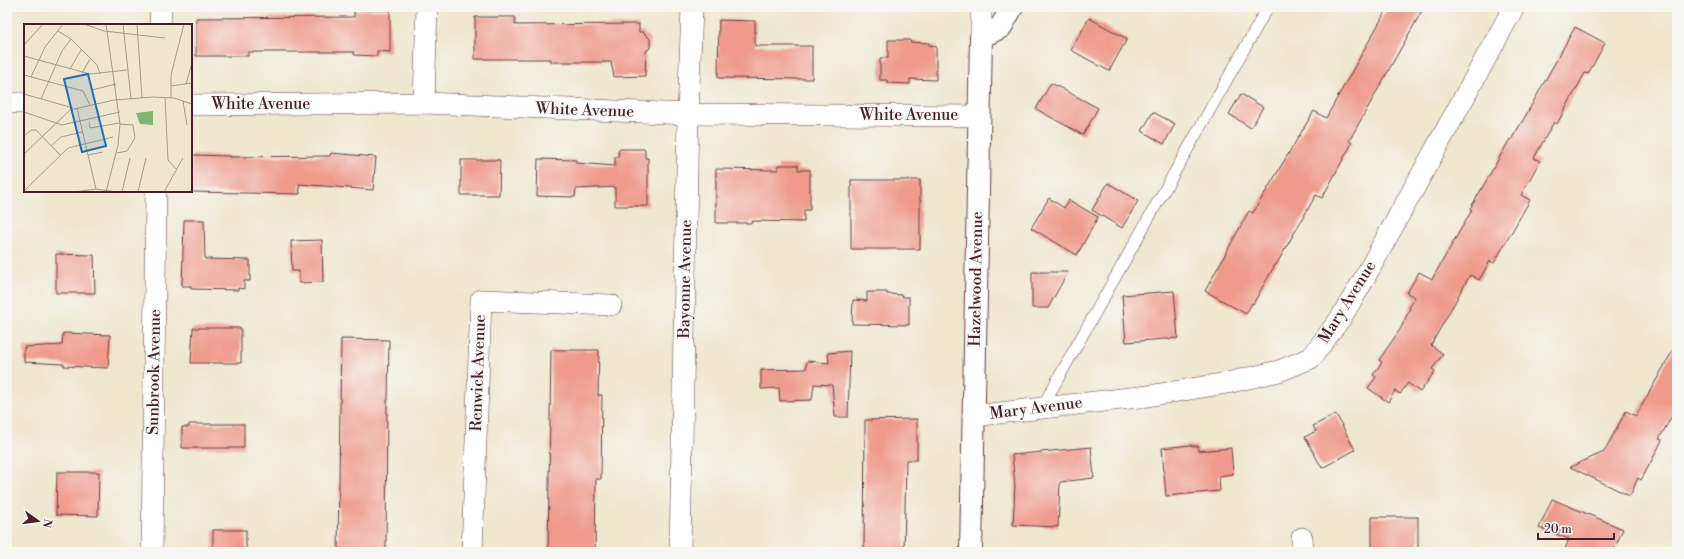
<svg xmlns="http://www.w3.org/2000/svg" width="1684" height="559" font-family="'Libre Bodoni',serif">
<rect width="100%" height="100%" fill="#f6f6f2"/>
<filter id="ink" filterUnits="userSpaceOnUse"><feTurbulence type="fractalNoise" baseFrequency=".025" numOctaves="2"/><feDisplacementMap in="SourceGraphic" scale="8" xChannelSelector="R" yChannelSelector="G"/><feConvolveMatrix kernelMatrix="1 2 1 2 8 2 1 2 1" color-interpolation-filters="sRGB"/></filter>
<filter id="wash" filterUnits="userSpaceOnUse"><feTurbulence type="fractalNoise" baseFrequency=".012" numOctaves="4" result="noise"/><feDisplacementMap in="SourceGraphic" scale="16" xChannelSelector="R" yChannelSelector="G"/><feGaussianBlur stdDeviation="0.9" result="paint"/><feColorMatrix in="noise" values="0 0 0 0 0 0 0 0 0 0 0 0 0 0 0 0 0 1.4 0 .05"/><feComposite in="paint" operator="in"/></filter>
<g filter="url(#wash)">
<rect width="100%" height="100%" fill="#efe6ce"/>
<g id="blocks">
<g fill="#ef9a8b">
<polygon points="1388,7 1424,7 1349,141 1352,143 1322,198 1316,195 1276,265 1275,265 1253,304 1252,303 1246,314 1205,291 1249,211 1253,213 1314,111 1326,118"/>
<polygon points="354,10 390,10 390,52 377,51 377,56 354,55 354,52 248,52 248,56 196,56 196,18 354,17"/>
<polygon points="475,17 515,17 515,25 639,24 639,32 643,32 650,39 650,48 646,51 645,76 614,77 611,62 551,62 551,59 475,59"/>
<polygon points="1089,18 1127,39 1109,71 1071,50"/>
<polygon points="719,20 755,21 755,46 812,46 812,79 718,78"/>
<polygon points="1575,27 1605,43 1588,74 1585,73 1557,124 1554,122 1534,158 1540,161 1521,195 1530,200 1494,263 1490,261 1479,280 1470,275 1431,345 1443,354 1432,369 1435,371 1420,392 1408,383 1400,394 1395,391 1388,402 1368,388 1376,377 1373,375 1382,362 1379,360 1401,328 1410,308 1409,308 1415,297 1407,293 1419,272 1432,279 1472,210 1470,209 1510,139 1511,140 1526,115"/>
<polygon points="888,40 910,40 910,42 929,43 929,45 936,46 936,80 910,79 910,84 888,83 887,80 880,80 880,58 888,58"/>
<polygon points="1051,83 1098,108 1083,135 1036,109"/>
<polygon points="1241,94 1263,107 1251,128 1229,114"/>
<polygon points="1153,112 1175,124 1164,144 1142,131"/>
<polygon points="619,149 645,149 645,158 648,158 648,206 615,206 615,187 576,189 575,197 537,196 538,159 576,160 576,163 615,166 615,157 618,157"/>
<polygon points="331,153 376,157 373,190 299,184 300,194 191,192 192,155 230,156 230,157 330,156"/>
<polygon points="461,160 500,160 499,195 461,195"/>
<polygon points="778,165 798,165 798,170 810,170 810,210 804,210 804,222 752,221 752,223 716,223 716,169 775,170 778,170"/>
<rect x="851" y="180" width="69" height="69"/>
<polygon points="1108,183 1138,201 1122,228 1092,210"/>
<polygon points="1049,198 1064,208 1069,200 1098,217 1077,255 1031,228"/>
<polygon points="184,220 204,220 205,259 250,260 250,281 244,281 244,289 238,288 238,290 191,289 191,286 182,286"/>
<polygon points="322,240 323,282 299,283 299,271 292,271 291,241"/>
<polygon points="56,254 94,255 95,293 56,293"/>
<polygon points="1032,272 1068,272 1048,308 1032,308"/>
<polygon points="1174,291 1178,338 1126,342 1122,295"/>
<polygon points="867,292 887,292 887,294 902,295 902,297 909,297 909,325 852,324 853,300 867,301"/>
<polygon points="193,328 241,328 241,363 191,363"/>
<polygon points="63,333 110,335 108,368 64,366 64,364 24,362 24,347 62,345"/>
<polygon points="341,339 389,340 388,400 387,400 386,552 338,552"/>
<polygon points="1677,343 1677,407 1659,439 1662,440 1652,460 1641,480 1638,478 1630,496 1570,467 1604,452 1626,411 1636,416"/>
<polygon points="551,350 599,350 598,395 602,395 601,479 596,479 595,552 548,552"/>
<polygon points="850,351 848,417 835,417 832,385 814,384 812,400 780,401 779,388 761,389 761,370 806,369 807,361 829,363 828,353"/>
<polygon points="1336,414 1355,450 1322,468 1305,437 1316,431 1313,426"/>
<polygon points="917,419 917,460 906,460 904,552 864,552 865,420"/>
<polygon points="189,424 244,424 244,448 182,448 182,427 189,427"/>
<polygon points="1191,445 1192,446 1198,446 1198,451 1231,448 1233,474 1219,476 1220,491 1166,496 1162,448"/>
<polygon points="1091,447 1094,478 1060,482 1058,527 1013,525 1015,485 1012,455"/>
<polygon points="57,472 99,472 98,516 56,515"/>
<polygon points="1552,499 1623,529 1613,552 1564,552 1569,539 1539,528"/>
<rect x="1372" y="517" width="46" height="35"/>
<rect x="213" y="530" width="33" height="22"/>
</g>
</g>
</g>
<g filter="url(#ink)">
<use href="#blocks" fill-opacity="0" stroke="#633d43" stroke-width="1"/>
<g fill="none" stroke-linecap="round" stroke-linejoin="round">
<defs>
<polyline id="service" points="1042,407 1268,7"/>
<g id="minor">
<polyline points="160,25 161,7"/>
<polyline points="981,37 981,7"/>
<polyline points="7,103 25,103"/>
<polyline points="424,103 427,7"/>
<polyline points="191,105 424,103 688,114 979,116"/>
<polyline points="973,416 1148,396 1227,383 1279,371 1311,358 1340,319 1360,286 1514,7"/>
<polyline points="1302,538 1303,552"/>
<polyline points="152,552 156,191"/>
<polyline points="472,552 481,300 611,305"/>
<polyline points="680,552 688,114 692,7"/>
</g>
<polyline id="tertiary" points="971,552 981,37 1001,27 1012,7"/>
</defs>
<use href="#service" stroke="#633d43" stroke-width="12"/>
<use href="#minor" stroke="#633d43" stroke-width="22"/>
<use href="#tertiary" stroke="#633d43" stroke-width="24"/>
<use href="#service" stroke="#fff" stroke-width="11"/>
<use href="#minor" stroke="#fff" stroke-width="21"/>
<use href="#tertiary" stroke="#fff" stroke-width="22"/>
</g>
</g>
<g text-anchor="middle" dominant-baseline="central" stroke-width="3" stroke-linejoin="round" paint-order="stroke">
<g font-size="16" fill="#4a1f2b" stroke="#f6f6f2">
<text x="261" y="104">White Avenue</text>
<text transform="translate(585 110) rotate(2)">White Avenue</text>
<text x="909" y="115">White Avenue</text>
<text transform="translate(685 279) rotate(-89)">Bayonne Avenue</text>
<text transform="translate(976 279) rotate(-89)">Hazelwood Avenue</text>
<text transform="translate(1347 302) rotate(-58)">Mary Avenue</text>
<text transform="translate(154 372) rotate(-89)">Sunbrook Avenue</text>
<text transform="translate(478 373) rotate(-88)">Renwick Avenue</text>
<text transform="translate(1036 408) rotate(-7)">Mary Avenue</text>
</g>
</g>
<g transform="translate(24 24)">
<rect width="168" height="168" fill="#efe6ce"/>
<path d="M 129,87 L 129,101 L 116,100 L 112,89 Z" fill="#80b673"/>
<path fill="none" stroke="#ad968d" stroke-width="1" d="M 60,0 L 80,7 L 141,14M 82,0 L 96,100 L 94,121 L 82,168M 99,0 L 107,75M 113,0 L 118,74M 34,7 L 47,15 L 73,41 L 76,50M 0,21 L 19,0M 0,32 L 66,50 L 103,46M 46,45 L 57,26M 58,49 L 66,35M 0,51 L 59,67 L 66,81M 7,53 L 21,23 L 39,0M 162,60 L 168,39M 147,62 L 168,59M 68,66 L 92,60M 0,70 L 49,84M 141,73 L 144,136 L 153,146M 147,73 L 147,51 L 160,0M 17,75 L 38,27 L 47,15M 159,77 L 163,101M 53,84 L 72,165M 0,88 L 38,101 L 96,88M 65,98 L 66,104 L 96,99M 0,112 L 7,106 L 12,106 L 36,131M 27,122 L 37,113 L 58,108M 93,129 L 103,127 L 111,114 L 109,101 L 96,100M 0,130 L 46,86 L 90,76 L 129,73 L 150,74 L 168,80M 64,131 L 79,128M 0,167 L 44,124 L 89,113M 50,168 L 72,165 L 93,168M 98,168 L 106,134M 114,168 L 122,134M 140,168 L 159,134"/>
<path fill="#1f6fb2" fill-opacity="0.15" stroke="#1f6fb2" stroke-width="2" d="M 64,50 L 82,122 L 58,128 L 40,55 Z"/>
<rect width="168" height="168" fill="none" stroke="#4a1f2b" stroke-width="2"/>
</g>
<rect width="1684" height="559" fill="none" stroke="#f6f6f2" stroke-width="24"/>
<g transform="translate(38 521) rotate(104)" stroke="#f6f6f2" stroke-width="3" paint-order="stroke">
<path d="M0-3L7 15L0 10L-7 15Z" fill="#4a1f2b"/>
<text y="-6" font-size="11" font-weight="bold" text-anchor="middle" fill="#4a1f2b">N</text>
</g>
<path d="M1538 533v6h76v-6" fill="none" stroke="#4a1f2b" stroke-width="2"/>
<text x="1544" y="533" font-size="12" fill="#4a1f2b" stroke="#f6f6f2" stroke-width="3" paint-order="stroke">20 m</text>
</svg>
